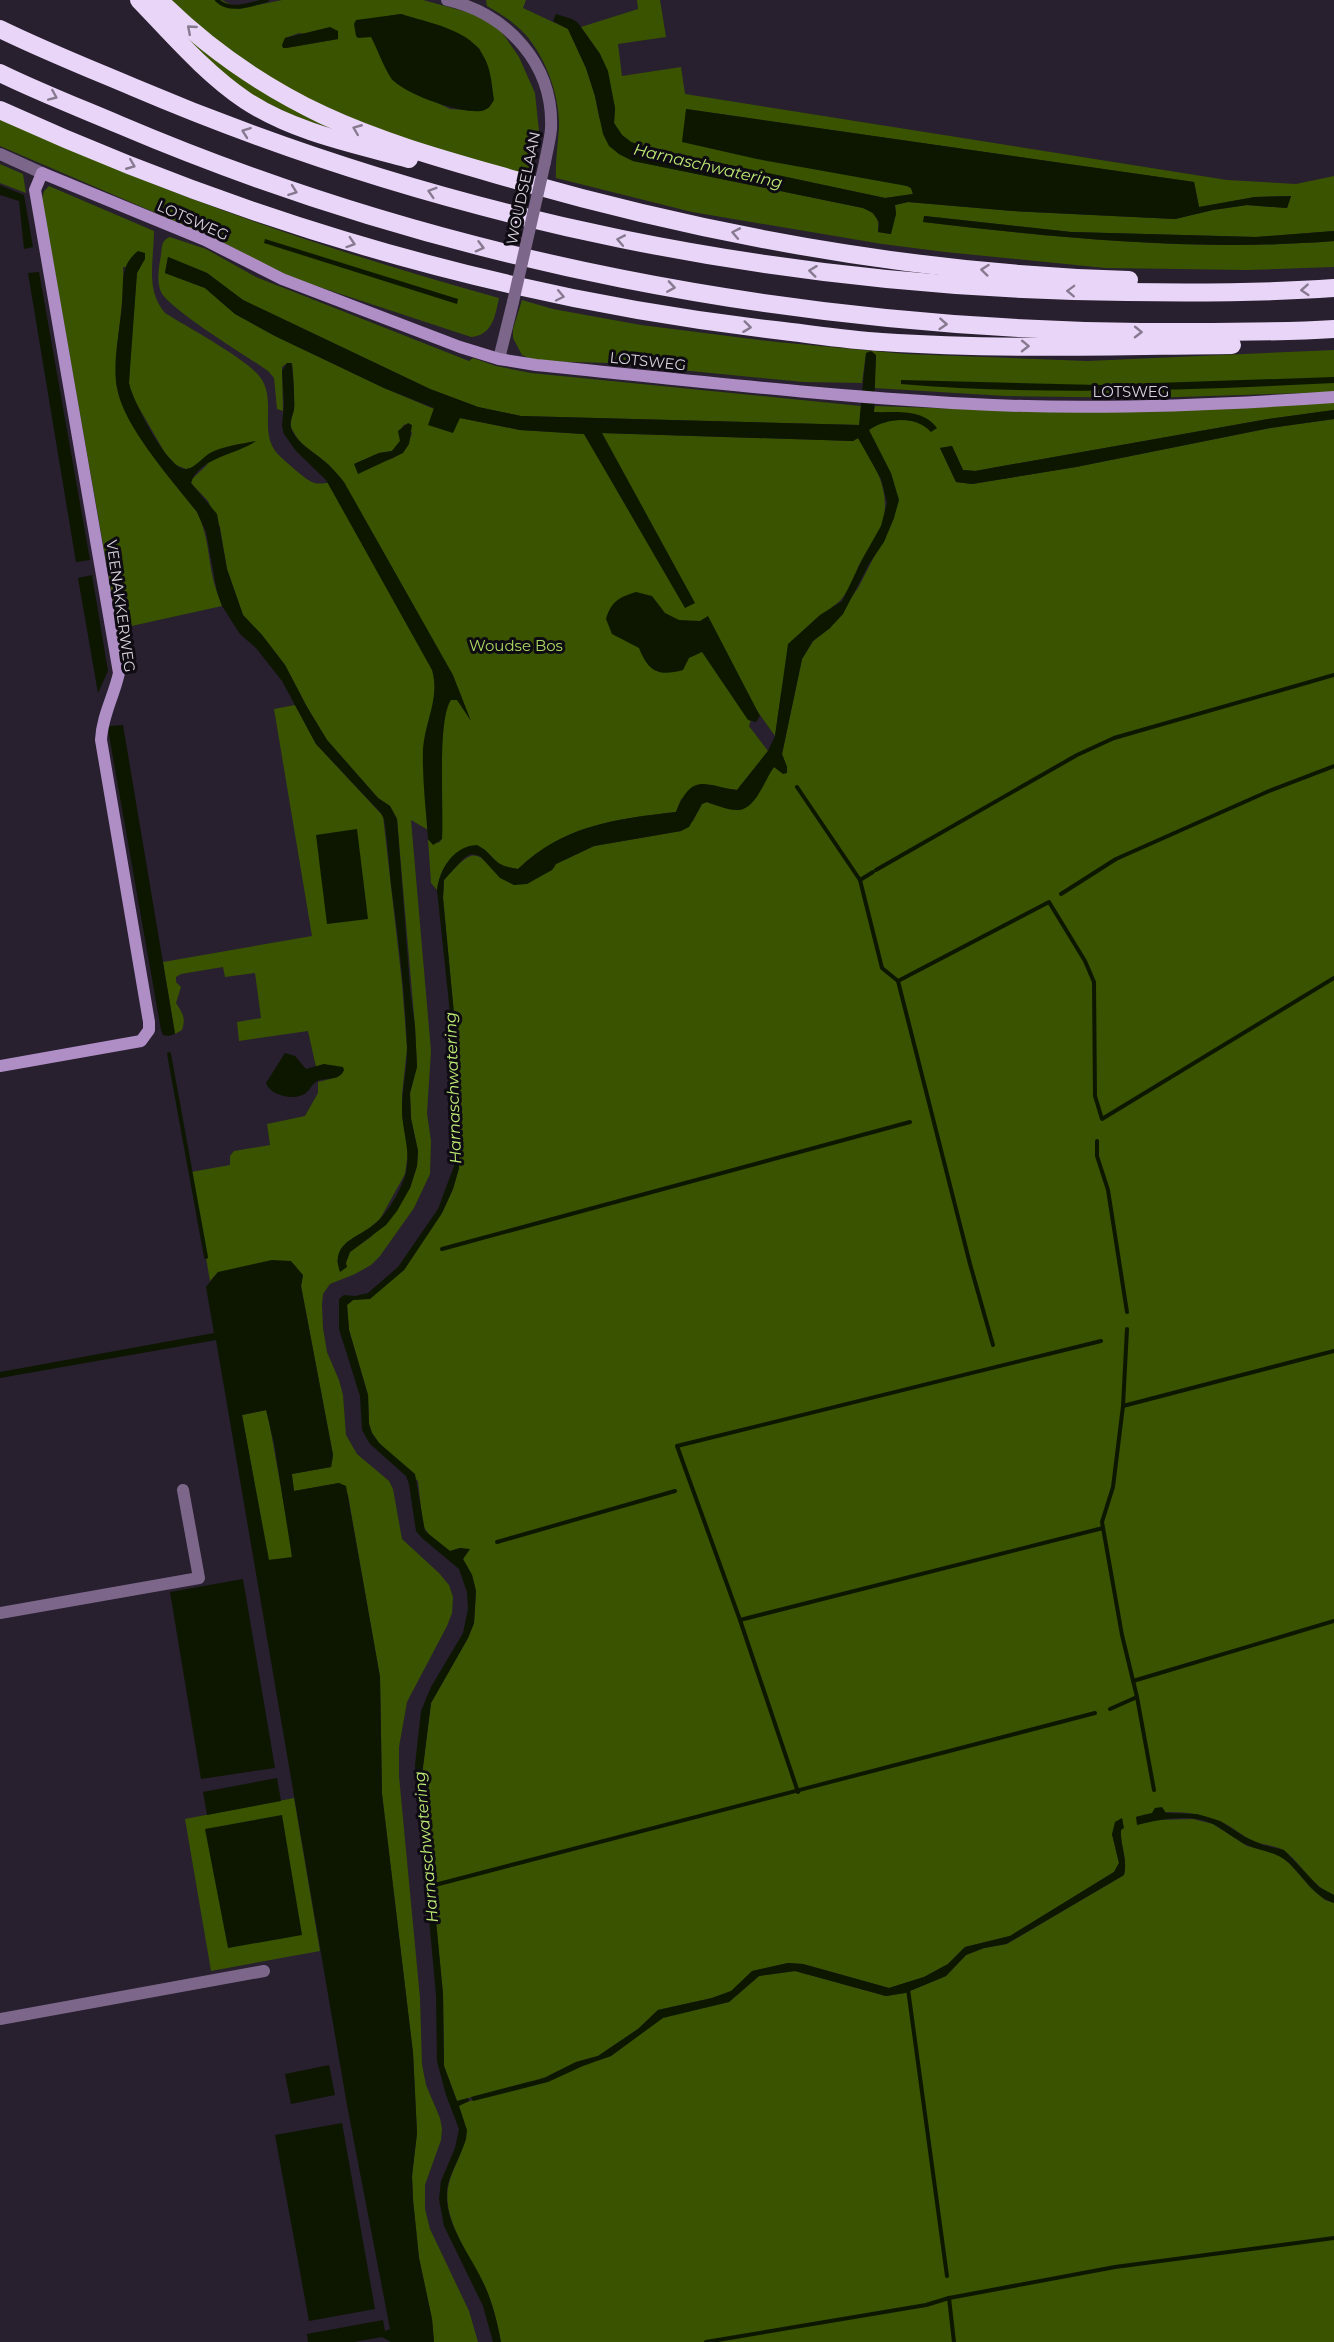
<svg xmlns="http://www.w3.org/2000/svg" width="1334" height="2342" font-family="Montserrat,sans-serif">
<rect width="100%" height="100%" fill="#281f2f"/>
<g fill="#395300" fill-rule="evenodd">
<polygon points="154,0 348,134 296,117 226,83"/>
<path d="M 165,0 L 222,0 L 239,9 L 282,0 L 423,0 L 478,15 L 496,26 L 506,38 L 519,57 L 535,93 L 539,131 L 529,181 L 429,151 L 256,77 ZM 401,14 C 435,25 451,27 480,49 L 490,107 L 481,111 L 450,109 L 407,88 L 392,80 L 371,36 L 389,16 ZM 299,33 L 338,39 L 286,48 L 285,38 Z"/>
<path d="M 486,0 L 526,0 L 523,8 L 568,29 L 586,68 L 595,96 L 599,117 L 609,145 L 619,154 L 633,161 L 863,208 C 875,213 880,218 878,232 L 890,234 L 896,214 L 895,205 L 908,202 L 1013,211 L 1175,219 L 1213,210 L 1247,205 L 1287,208 L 1291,196 L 1255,197 L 1199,207 L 1194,182 L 686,109 L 907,186 L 911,188 L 913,194 L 885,198 L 644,147 L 631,142 L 622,135 L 614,123 L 615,108 L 600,54 L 581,27 L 638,9 L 637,0 L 660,0 L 666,37 L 618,44 L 622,76 L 681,67 L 685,94 L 1227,180 L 1296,184 L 1334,176 L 1334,231 L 1256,237 L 1071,232 L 925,216 L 924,222 C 1059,238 1197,252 1334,241 L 1334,267 L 1247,270 L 1105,268 L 945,252 L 882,244 L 692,212 L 556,178 C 555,161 558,145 559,127 C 560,95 544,52 521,30 C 511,20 499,13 487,6 Z"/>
<path d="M 0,118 C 160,193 329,251 499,298 C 495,316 493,335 471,337 L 280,274 L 221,241 L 0,146 Z"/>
<polygon points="0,164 23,174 26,193 0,183"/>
<path d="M 49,186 L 154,231 C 154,260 145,290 165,313 C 187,327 247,359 260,377 C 277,399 259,430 276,452 C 281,458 288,463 293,468 C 315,486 313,486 342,480 C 336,473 330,465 323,460 C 312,451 299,444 293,431 C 288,424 293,416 294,409 C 295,404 293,366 292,363 L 287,363 L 282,367 L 283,411 L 277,409 L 274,378 L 268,371 C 247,356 170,310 161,292 C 156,281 159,266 161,255 C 162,247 161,240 170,237 L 206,249 L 256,277 L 469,361 L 473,358 L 496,366 L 531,373 L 861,406 L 860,425 L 521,416 L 478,407 L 430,389 L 243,300 L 207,273 L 168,257 L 165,273 L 205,288 L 235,314 L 275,336 L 384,388 L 434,409 L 429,425 L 460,418 L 520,430 L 584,434 L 602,464 L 601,433 L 853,441 L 858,438 C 875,465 892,492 882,524 C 877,538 866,552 859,565 C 852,581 847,598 832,607 L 781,694 L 775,736 L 755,708 L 749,726 L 768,751 L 737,790 L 730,789 L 681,799 L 676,812 C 616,819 564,825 518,869 L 501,866 L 484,849 L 470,846 C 449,859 441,865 437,890 L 431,883 L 428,839 L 433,844 L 440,842 L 442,838 L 411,820 L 431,1051 L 427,1113 L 431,1141 L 430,1174 L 414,1208 L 380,1256 L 371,1265 L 355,1274 L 330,1284 L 323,1294 L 322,1305 L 323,1328 L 327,1352 L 339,1380 L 343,1395 L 346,1435 L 357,1454 L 389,1481 L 393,1489 L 402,1539 L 439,1573 L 449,1585 L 453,1597 L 452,1613 L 447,1626 L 407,1702 L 399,1747 L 399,1776 L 420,1998 L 422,2064 L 426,2085 L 440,2118 L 442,2129 L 441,2140 L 425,2185 L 425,2209 L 430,2229 L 469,2311 L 478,2342 L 434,2342 L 432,2319 L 419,2258 L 413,2200 L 412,2176 L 417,2133 L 413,2053 L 382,1794 L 380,1677 L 348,1495 L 339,1483 L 294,1491 L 291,1474 L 331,1467 L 333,1455 L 301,1286 L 303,1275 L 218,1272 L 210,1281 L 191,1172 L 230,1165 L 230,1156 L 234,1151 L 270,1145 L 267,1124 L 305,1116 L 318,1093 L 318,1082 L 338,1077 L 324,1064 L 316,1067 L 308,1031 L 239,1041 L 237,1022 L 261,1018 L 255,973 L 225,977 L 223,967 L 181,974 L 176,977 L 176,982 L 181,987 L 176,1003 C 183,1014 186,1018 182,1030 L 175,1034 L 163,962 L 312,936 L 274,709 L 295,705 L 316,744 L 383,816 L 402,983 L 407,1048 L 402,1095 L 402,1115 L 408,1152 L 405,1174 L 380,1219 L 367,1230 L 347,1242 L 337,1261 L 341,1272 L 350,1252 L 372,1236 L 410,1188 L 417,1166 L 418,1151 L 411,1118 L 410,1093 L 417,1066 L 415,1027 L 397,819 L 390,806 L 378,798 L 327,740 L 307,707 L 285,665 L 262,635 L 243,615 L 227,569 L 220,527 L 208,501 L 191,483 L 192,479 L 208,464 L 186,469 L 176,465 L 165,453 L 131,394 L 129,383 L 130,352 L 137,273 L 140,267 L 123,267 C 125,304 115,341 116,378 C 117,420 172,479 197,512 C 211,541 207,565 217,592 C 219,597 220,601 222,606 L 118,629 L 42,199 L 44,191 ZM 405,424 L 412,433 C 403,465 381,461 354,464 L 379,453 L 392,451 L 400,441 L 402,427 Z"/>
<polygon points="522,300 553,309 641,325 777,342 906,354 1087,361 1334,350 1334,392 1147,398 1005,396 874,388 876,355 866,353 862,383 803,382 609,363 535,361 522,355 513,338 513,329"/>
<path d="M 1334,401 L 1334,410 L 1268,419 L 975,471 L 963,470 L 952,446 L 940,448 L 956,482 L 972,484 L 1076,467 L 1270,428 L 1334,419 L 1334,1895 C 1313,1887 1303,1866 1286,1852 C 1279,1846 1264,1845 1255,1842 C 1242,1836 1232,1826 1219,1821 C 1194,1811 1161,1809 1136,1817 L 1155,1820 L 1193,1819 L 1213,1824 L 1247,1846 L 1278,1854 L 1290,1864 L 1311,1888 L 1325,1900 L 1334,1903 L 1334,2342 L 501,2342 C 497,2321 492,2300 482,2281 C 470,2256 453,2234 448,2206 C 442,2165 479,2154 458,2105 L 611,2056 L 663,2017 L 729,2002 L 759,1976 L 795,1971 L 886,1996 L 905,1993 L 946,1976 L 966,1955 L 984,1948 L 1007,1944 L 1124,1875 C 1128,1859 1120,1846 1121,1830 L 1123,1828 L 1122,1818 L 1112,1834 L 1119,1863 L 1114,1872 L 1010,1936 L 965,1947 L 948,1964 L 924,1977 L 889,1988 L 803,1964 L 788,1963 L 753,1971 L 732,1991 L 712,1998 L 658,2010 L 638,2029 L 598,2056 L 576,2062 L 544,2078 L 457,2101 L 444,2066 L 443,1994 L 422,1775 L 431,1703 L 468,1638 L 474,1623 L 476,1591 L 472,1575 L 463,1559 L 469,1550 L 460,1548 L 450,1551 L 430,1536 L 423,1526 L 418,1481 L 379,1443 L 372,1433 L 369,1424 L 368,1395 L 349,1330 L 347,1305 L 353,1300 L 370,1298 L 404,1270 L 442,1213 L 453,1189 L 459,1168 L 459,1154 L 454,1106 L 457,1046 L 443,898 L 444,880 C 484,833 476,864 514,885 L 552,870 L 556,864 L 594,846 L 681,831 L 693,821 L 702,804 L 706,802 L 725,808 L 766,778 L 774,767 L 780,771 L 787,767 L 782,754 L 802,659 L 813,641 L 830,628 L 858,588 L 894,518 L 869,430 L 875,406 L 1051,412 Z"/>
<polygon points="267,1410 290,1538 292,1558 268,1560 242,1415"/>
<polygon points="294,1798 320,1951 211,1971 185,1819"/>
</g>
<g fill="#0d1700" fill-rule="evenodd">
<path d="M 401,14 C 428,23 472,29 485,59 C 491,70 492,87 494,100 C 491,105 488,110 481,111 C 461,114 403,94 391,78 C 383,66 378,50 371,37 L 358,38 L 356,36 L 354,24 L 356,20 Z"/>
<polygon points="556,14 572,19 578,23 600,54 608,71 615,108 614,123 622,135 631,142 645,147 885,198 913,194 911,188 907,186 757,159 682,142 686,109 1194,182 1199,207 1255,197 1291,196 1287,208 1247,205 1213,210 1175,219 1013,211 908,202 895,205 896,214 891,234 878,232 879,222 873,213 863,208 633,161 619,154 609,146 603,134 595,96 586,68 568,29 553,21"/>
<polygon points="330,27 338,31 338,39 286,48 283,48 282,45 285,38"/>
<polygon points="0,185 24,195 33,247 24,249 19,201 0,195"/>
<path d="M 924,216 L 1071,232 L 1256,237 L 1334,231 L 1334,241 C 1197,252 1059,238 923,222 Z"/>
<polygon points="265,239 458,299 457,304 264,243"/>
<path d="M 138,251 L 145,253 L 145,259 L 137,273 L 129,383 C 132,399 169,473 187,469 C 196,467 203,457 210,453 C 224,446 240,444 256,441 C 237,455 199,457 191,483 L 217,514 L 227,569 L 243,615 L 262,635 L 285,665 L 307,707 L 327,740 L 378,798 L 390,806 L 397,819 L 410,988 L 415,1027 L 417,1067 L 410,1093 L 411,1119 L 418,1151 L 417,1166 L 410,1188 L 397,1211 L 386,1225 L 350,1252 L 346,1263 L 347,1267 L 340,1272 C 329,1240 362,1238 379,1220 C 390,1209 402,1188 406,1172 C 411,1150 402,1131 402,1109 C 402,1088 408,1067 407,1046 C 405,995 399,943 392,892 C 389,868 388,843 384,819 L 381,813 L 316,744 L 282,681 L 256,648 L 240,634 L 222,606 L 217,592 L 206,532 L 197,512 C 172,480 124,427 117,388 C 112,362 120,331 122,305 C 124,283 119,266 138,251 Z"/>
<path d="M 168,257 L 207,273 L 243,300 L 430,389 L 478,407 L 521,416 L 859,425 L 866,353 L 871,351 L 876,355 L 874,412 C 896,413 922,408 937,428 L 931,432 C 915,415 887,418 869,430 L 891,473 L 899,500 L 894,518 L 884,542 L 869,564 L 843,614 L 830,628 L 813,641 L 802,659 L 782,754 L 787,767 L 787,773 L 783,774 L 774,767 C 765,779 756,809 739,810 C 729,811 716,805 707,802 L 702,804 L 689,827 L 681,831 L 594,846 L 556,864 L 552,870 L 527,884 L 514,885 L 500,878 L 480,856 L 471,854 L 464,858 L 444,880 L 443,898 L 457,1046 L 454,1106 L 459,1154 L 459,1168 L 453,1189 L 442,1213 L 404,1270 L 370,1299 L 353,1300 L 347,1305 L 349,1330 L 368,1395 L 369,1424 L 372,1433 L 379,1443 L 415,1474 L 425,1531 L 450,1551 L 460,1548 L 470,1549 L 463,1559 L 472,1575 L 476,1591 L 474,1623 L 468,1638 L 431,1703 L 422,1775 L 443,1994 L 444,2066 L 457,2101 L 468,2098 L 469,2101 L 459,2106 L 467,2130 L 466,2139 C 461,2156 448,2176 447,2191 C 444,2223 469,2253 482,2280 C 492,2300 497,2321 501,2342 L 493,2342 L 483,2306 L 444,2226 L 439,2199 L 441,2181 L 455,2148 L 459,2129 L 446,2095 L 437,2061 L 436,1995 L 415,1765 L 421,1711 L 431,1687 L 463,1633 L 468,1609 L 467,1592 L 459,1569 L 422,1538 L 416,1531 L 409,1484 L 406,1476 L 370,1444 L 362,1430 L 360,1396 L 339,1329 L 339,1299 L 344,1295 L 355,1296 L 368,1293 L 398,1267 L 438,1209 L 454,1166 L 448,1104 L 451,1047 L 450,1013 L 437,890 C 440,869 453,846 477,845 C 497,856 490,865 518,869 C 564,825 615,819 676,812 C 692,772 704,785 737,790 L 768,751 L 775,736 L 788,644 L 820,615 L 842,601 L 864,556 L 881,526 L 887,503 L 881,479 L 858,438 L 853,441 L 602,433 L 695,603 L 685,608 L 584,434 L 520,430 L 460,418 L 453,433 L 428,425 L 434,408 L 384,388 L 275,336 L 235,314 L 205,288 L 165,273 Z"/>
<polygon points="39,272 90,560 76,562 28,273"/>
<path d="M 287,363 L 291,363 C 293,366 295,405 294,409 C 293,416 289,421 291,428 C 296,443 313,451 324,461 C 332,467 338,475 344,482 L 453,675 L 471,721 L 457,700 L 451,700 C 437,720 444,810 442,839 L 433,845 L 428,839 C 426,809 422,779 423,749 C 425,720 440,699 432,670 L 326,480 L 296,451 L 284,434 L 282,426 L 284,405 L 282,371 Z"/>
<path d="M 1334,377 L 1334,383 C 1190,390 1045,396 901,384 L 901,380 L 1098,385 Z"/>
<polygon points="1334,410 1334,419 1270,428 1076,467 972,484 956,482 940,448 952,446 963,470 975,471 1268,419"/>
<polygon points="408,423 412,425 409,444 403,453 358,474 354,464 379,453 392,451 400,441 398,431"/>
<polygon points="92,575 108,671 98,693 78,578"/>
<path d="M 636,592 L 652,596 L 665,613 L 679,620 L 700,621 L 708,616 L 760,716 L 756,722 L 748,720 L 702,652 L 689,658 L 683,670 C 658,677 648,671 639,648 L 612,634 L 606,619 C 611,602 619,597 636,592 Z"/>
<polygon points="123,725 175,1034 169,1036 163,1035 161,1030 108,729 110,726"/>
<polygon points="357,829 368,919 327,924 316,835"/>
<path d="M 285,1053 L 295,1056 L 306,1069 L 324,1064 L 343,1067 L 344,1070 C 340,1080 330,1078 320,1080 C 313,1082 311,1088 307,1092 C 297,1102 270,1096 266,1083 Z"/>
<path d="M 272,1260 L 291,1261 L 303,1275 L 301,1286 L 333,1455 L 331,1467 L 292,1474 L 294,1491 L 339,1483 L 346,1486 L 380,1677 L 382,1794 L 413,2053 L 417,2133 L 412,2176 L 413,2200 L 419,2258 L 432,2319 L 434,2342 L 391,2342 L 382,2337 L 354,2342 L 308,2342 L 307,2334 L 383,2320 L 385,2331 L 390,2329 L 347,2105 L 216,1340 L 0,1378 L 0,1372 L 214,1333 L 206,1287 L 218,1272 ZM 266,1410 L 274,1443 L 292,1557 L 269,1560 L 242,1415 Z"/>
<polygon points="243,1579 275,1768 201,1779 170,1592"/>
<polygon points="277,1778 281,1801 207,1815 203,1792"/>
<path d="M 1162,1807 L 1166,1813 L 1197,1814 L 1220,1821 L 1245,1837 L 1263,1845 L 1284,1850 L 1319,1887 L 1334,1895 L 1334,1903 C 1313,1896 1304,1877 1289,1863 C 1276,1851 1262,1852 1247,1845 C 1236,1840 1226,1831 1215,1825 C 1192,1813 1161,1819 1137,1825 L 1136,1817 L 1152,1813 L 1155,1808 Z"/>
<polygon points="282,1815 302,1935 228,1948 205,1829"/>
<path d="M 1122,1818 L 1124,1828 L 1121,1830 C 1120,1846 1128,1859 1124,1875 L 1006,1944 L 984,1948 L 966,1955 L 946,1976 L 905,1993 L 886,1996 L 795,1971 L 759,1976 L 729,2002 L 663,2018 L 611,2056 L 583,2066 L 548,2082 L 473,2101 L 471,2097 L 544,2078 L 576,2062 L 598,2056 L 638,2029 L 658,2010 L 712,1998 L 731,1991 L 752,1971 L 788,1963 L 803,1964 L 889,1988 L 924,1977 L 948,1964 L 965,1947 L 1010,1936 L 1114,1872 L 1119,1863 L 1112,1834 L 1115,1822 Z"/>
<polygon points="329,2065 335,2095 291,2104 285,2074"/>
<polygon points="342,2123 375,2309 309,2321 275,2135"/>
</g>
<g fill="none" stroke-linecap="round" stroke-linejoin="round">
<g stroke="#0d1700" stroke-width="4">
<path d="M 217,0 C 230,13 252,4 267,0"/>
<polyline points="797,787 860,880 882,968 898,981 970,1264 993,1345"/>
<polyline points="876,870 1077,755 1114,738 1334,675"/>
<polyline points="860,880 873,872"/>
<polyline points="1061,894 1116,859 1269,791 1334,766"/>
<polyline points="898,981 1049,902 1085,961 1094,982 1095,1096 1102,1119 1334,978"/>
<polyline points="169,1054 206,1257"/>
<polyline points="1097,1141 1097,1156 1108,1190 1127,1312"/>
<polyline points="442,1249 910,1122"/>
<polyline points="1127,1329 1123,1406 1113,1487 1102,1522 1122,1635 1137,1697 1154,1790"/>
<polyline points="1123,1406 1334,1351"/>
<polyline points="497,1542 675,1491"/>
<polyline points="740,1620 1103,1528"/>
<polyline points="1133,1681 1334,1621"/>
<polyline points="1110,1709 1137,1697"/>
<polyline points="798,1792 740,1620 677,1446 1101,1341"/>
<polyline points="431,1886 1095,1713"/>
<polyline points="908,1989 947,2276"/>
<polyline points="949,2298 954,2342"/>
<polyline points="706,2342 926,2305 949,2298 1115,2267 1334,2238"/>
</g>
<g stroke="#7c678a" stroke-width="12">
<path d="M 447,0 C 508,14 554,65 551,129 C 550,140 547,151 545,162"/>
<polyline points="0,154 42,173"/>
<polyline points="499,359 513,302"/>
<polyline points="0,1613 199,1578 183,1490"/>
<polyline points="0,2019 264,1971"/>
</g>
<path stroke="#ae8ec5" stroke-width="12" d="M 0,1066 L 141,1041 L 149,1030 L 149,1022 L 101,740 C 102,716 114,696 119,673 L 35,190 L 42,173 L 205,240 L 282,279 L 460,347 L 499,359 L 536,365 C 688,380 841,398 993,405 C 1107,410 1221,405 1334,397"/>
<g stroke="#e9d5f8" stroke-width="18">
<path d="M 139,0 C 173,35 205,73 245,100 C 293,132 354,144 409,159"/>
<path d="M 159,0 C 207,48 262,86 323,115 C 385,144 453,162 519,181 C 716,237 923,274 1129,280"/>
<path d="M 0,29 C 43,50 88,68 133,87 C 447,221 786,289 1127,292 C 1196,293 1265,293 1334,288"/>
<path d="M 0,73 C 39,92 80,108 120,125 C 442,262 792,328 1141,332 C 1205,332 1270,333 1334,329"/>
<path d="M 0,110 C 246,222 506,299 775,330 C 810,334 846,340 882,342 C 999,350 1116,346 1232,345"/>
</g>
<polyline stroke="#7c678a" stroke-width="12" points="513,302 545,162"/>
</g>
<defs><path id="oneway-chevron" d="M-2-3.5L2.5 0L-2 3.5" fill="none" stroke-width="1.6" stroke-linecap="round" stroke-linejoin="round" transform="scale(1.5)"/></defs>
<g stroke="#877a90">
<use href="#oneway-chevron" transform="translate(191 29) rotate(-139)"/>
<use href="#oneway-chevron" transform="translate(53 96) rotate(23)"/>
<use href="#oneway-chevron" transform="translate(357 129) rotate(-158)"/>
<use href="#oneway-chevron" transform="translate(246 132) rotate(-160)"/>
<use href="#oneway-chevron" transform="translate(131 165) rotate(22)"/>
<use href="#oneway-chevron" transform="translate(293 191) rotate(20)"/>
<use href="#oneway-chevron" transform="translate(432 192) rotate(-163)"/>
<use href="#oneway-chevron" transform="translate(736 233) rotate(-169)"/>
<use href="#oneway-chevron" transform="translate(621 240) rotate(-169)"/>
<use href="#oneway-chevron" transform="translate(351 243) rotate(18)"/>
<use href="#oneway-chevron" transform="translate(480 247) rotate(15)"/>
<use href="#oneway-chevron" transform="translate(985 270) rotate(-174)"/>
<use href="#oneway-chevron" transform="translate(813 271) rotate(-173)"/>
<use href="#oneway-chevron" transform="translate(671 287) rotate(9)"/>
<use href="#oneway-chevron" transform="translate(1305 290) rotate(176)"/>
<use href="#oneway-chevron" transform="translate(1071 291) rotate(-178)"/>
<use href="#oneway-chevron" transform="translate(560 296) rotate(12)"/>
<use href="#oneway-chevron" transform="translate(943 324) rotate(4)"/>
<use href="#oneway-chevron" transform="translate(747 327) rotate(7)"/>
<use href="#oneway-chevron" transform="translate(1138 332) rotate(1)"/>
<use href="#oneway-chevron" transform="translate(1025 346) rotate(1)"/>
</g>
<g text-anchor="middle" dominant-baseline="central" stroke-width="6" stroke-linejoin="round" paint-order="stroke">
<g font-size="15" fill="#d7d1db" stroke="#0f0b12">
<text transform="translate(523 188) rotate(-78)">WOUDSELAAN</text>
<text transform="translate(193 220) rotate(24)">LOTSWEG</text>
<text transform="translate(648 361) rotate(6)">LOTSWEG</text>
<text x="1131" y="391">LOTSWEG</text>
<text transform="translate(121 606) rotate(82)">VEENAKKERWEG</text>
</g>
<g font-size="15" fill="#acda62" stroke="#0f0b12">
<text x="516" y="645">Woudse Bos</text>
</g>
<g font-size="16" font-style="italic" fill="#beed75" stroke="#0f0b12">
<text transform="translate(708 166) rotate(13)">Harnaschwatering</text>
<text transform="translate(453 1088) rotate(-92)">Harnaschwatering</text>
<text transform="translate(426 1847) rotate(-95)">Harnaschwatering</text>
</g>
</g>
</svg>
